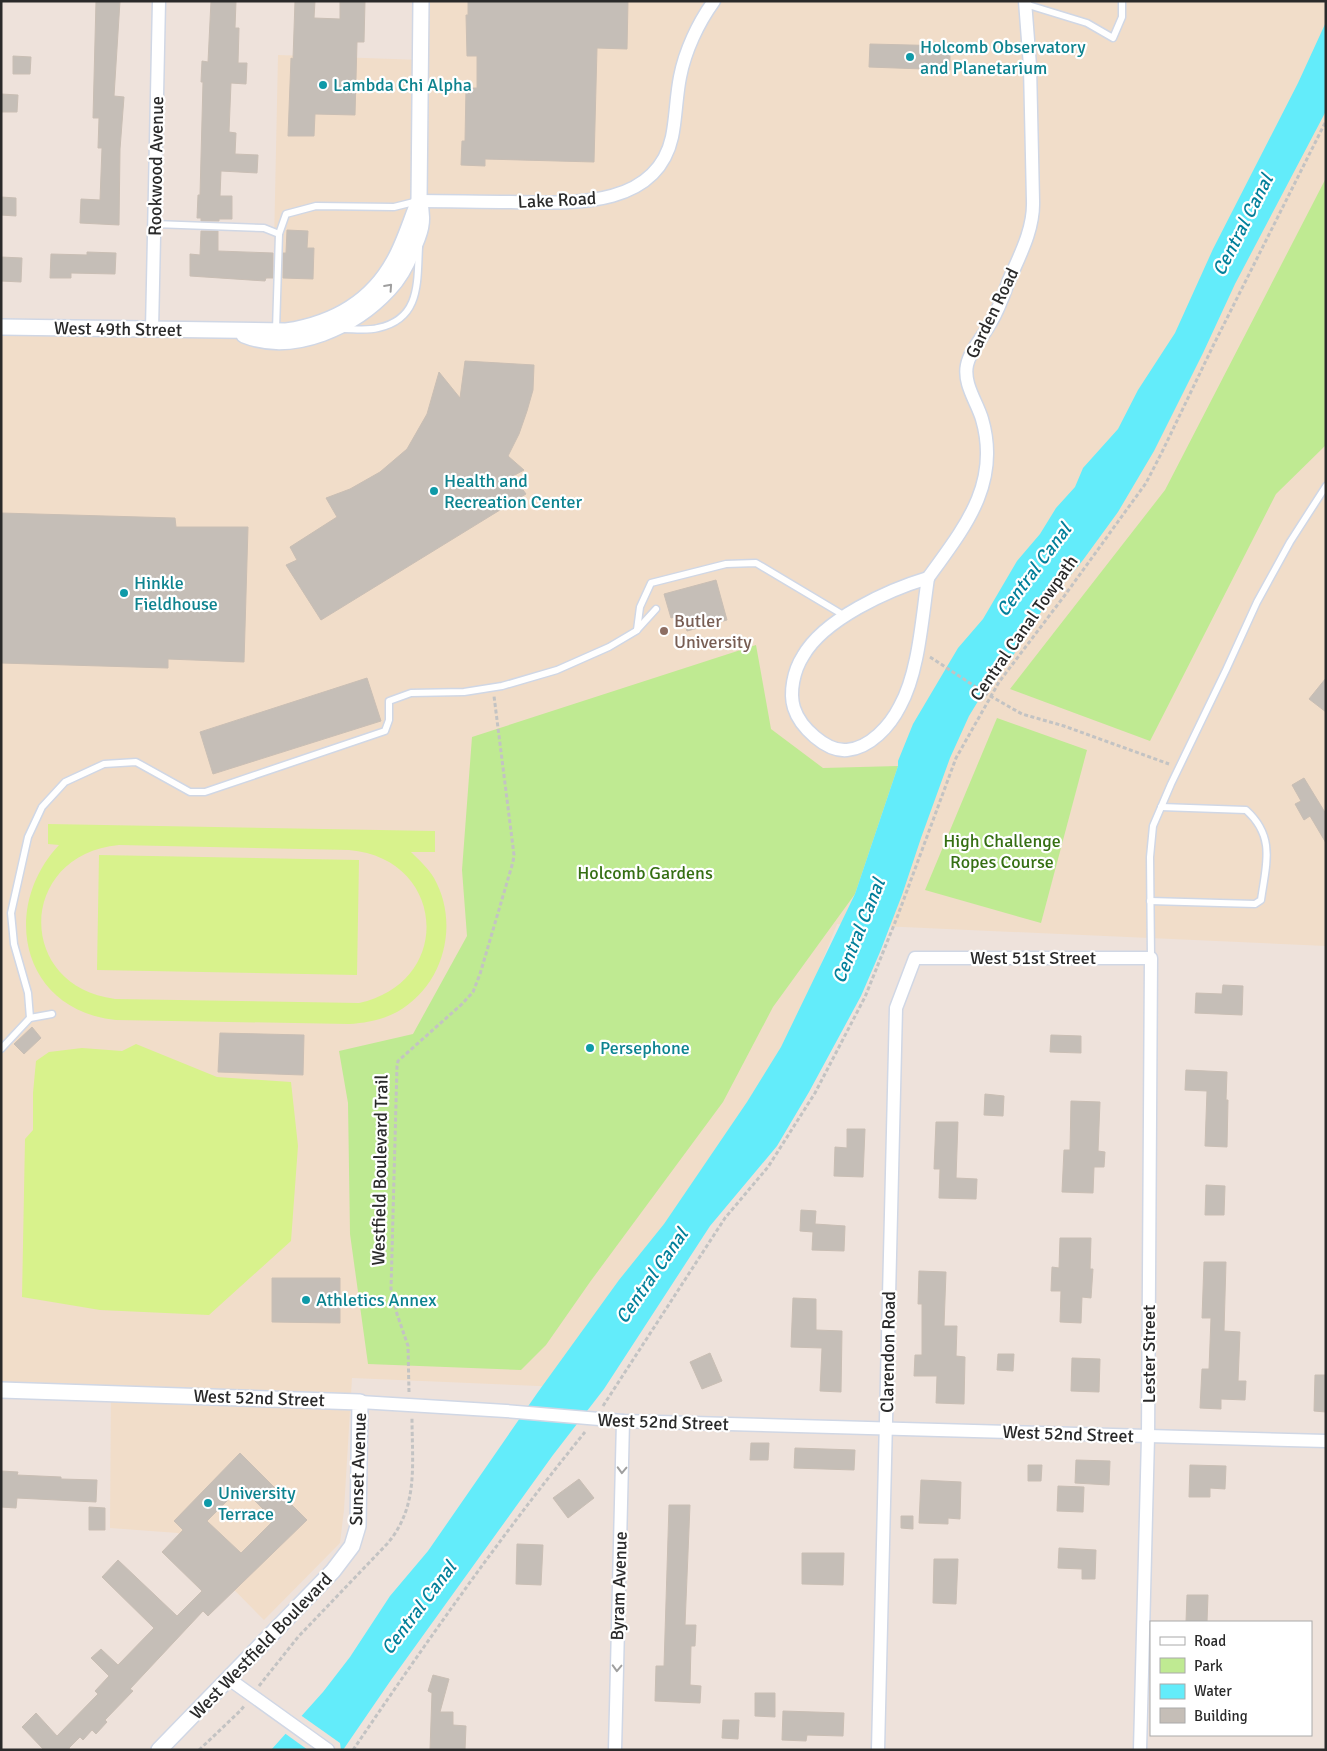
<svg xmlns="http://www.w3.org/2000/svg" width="1327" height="1751" font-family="Signika,sans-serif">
<rect width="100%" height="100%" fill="#eee2db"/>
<polygon fill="#f1ddc9" points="423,1 1326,1 1326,946 837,924 788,1047 563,1387 352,1378 344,1510 340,1543 264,1620 178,1533 110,1528 111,1390 1,1387 1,333 272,338 278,55 422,60"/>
<g fill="#bfea92">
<polygon points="1326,178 1326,445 1276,494 1150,741 1010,689 1165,490"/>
<polygon points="756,645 771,729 823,768 898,766 855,894 773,1007 723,1102 590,1282 546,1345 521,1370 368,1364 350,1234 348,1103 339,1051 413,1034 467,936 462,870 472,737"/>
<polygon points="997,718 1087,750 1041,923 925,890"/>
</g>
<g fill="#d8f28c" fill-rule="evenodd">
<path d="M 48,824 L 435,831 L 435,852 L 411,852 C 419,860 428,868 434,878 C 460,924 444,986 397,1012 C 382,1020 366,1023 349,1024 L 116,1020 C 21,1010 0,908 59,845 L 48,844 ZM 119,845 L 349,850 C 446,858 455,982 359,1003 L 115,999 C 14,986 18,854 119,845 Z"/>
<polygon points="99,855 359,860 357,975 97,970"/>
<polygon points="136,1044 217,1077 291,1082 298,1146 291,1241 209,1315 100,1310 22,1297 25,1139 33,1130 33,1093 36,1061 49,1052 82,1048 122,1051"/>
</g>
<polygon fill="#63ecfa" points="1326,22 1326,111 1235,284 1203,353 1154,451 1118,512 1083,560 1045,606 1014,654 991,680 969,716 950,758 921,838 902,895 880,952 861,996 809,1092 777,1146 710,1226 604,1389 553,1455 391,1680 343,1750 271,1750 323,1692 350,1657 390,1596 428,1551 538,1392 619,1280 664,1224 747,1102 781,1047 855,894 898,766 898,761 913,724 958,648 983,619 1017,561 1040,534 1056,508 1075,487 1083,468 1118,429 1138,390 1175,333 1213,249 1298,83"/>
<polygon fill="#eee2db" points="299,1714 340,1743 341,1750 308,1750 283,1732"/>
<g fill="#c5beb7" stroke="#c9beb4" fill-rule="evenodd">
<polygon points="96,1 120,1 114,96 124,97 120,149 119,225 80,223 81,199 100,200 102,148 98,148 99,118 93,118"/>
<polygon points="211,1 236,1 235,28 239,28 238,63 247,63 246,84 231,83 229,132 236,133 235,154 258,155 257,173 221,171 220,196 232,196 232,219 219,219 219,221 201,221 201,218 197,218 198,195 200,195 203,82 201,82 202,61 208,62"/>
<polygon points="295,1 315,1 314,18 340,19 340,1 365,1 364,42 357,42 355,115 315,114 314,136 288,136 291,58 293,59"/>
<polygon points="468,1 628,1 627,49 597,48 594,162 485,159 485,166 461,165 462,141 465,141 466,88 477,88 477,56 467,56 466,15 468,15"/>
<polygon points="870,44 950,46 950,70 869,67"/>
<polygon points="13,56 31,57 30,74 13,74"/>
<polygon points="1,94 18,95 17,112 1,112"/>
<polygon points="1,197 16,198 16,216 1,215"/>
<polygon points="287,230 308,231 307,248 314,248 313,279 283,278 283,253 286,253"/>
<polygon points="201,231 218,231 218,251 273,253 273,278 266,278 265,281 190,276 190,254 200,255"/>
<polygon points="87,252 116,253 115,274 71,273 71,278 50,278 51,254 87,255"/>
<polygon points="1,257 22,258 21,282 1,281"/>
<polygon points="465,361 534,365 533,390 527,411 519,434 508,456 524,470 513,476 526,494 321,620 286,565 297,560 290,547 337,517 326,498 350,489 380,472 407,449 427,414 439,372 460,398"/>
<polygon points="1,513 175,518 176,527 248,527 244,662 168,659 168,668 1,663"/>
<polygon points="716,580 727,620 687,631 682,615 671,618 664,594"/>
<polygon points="367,678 381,721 213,774 200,732"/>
<polygon points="1326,678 1326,712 1309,699"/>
<polygon points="1304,778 1326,814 1326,843 1310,816 1304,820 1295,804 1301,801 1292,785"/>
<polygon points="1223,985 1243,986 1242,1015 1195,1013 1196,993 1222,994"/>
<polygon points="32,1027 41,1038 24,1054 14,1044"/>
<polygon points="220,1033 304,1035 303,1075 218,1072"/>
<polygon points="1051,1035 1081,1036 1081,1053 1050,1052"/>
<polygon points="1186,1070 1227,1072 1226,1100 1228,1100 1227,1147 1205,1146 1207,1091 1185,1090"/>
<polygon points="985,1094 1004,1096 1003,1116 984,1115"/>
<polygon points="1071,1101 1100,1102 1098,1151 1105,1152 1104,1167 1094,1167 1093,1193 1062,1192 1064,1150 1070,1150"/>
<polygon points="936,1122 958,1122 956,1178 977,1179 976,1199 939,1198 940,1169 934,1169"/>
<polygon points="847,1129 865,1129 863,1177 834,1176 835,1147 847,1148"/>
<polygon points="1206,1185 1225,1186 1224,1215 1205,1215"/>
<polygon points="801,1210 816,1211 815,1224 845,1226 844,1251 812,1250 813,1232 800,1231"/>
<polygon points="1060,1238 1091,1238 1090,1269 1093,1269 1091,1298 1082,1297 1081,1323 1060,1322 1061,1291 1051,1291 1052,1267 1059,1268"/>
<polygon points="1204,1262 1226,1262 1224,1331 1240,1332 1238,1381 1246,1381 1245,1400 1221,1399 1221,1409 1200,1408 1202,1369 1209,1369 1211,1318 1202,1318"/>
<polygon points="919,1271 946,1272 944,1326 957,1326 956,1356 965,1357 964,1404 936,1403 937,1376 914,1376 915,1355 922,1355 922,1304 918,1304"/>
<polygon points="272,1278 340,1278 340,1323 272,1322"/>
<polygon points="793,1298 816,1299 816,1330 842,1331 841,1392 820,1391 822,1348 791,1347"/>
<polygon points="710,1353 722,1381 702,1389 690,1362"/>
<polygon points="998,1354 1014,1354 1013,1371 997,1370"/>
<polygon points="1072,1358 1100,1359 1099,1392 1071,1391"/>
<polygon points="1315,1375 1326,1375 1326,1412 1314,1411"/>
<polygon points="751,1443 769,1443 768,1460 750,1460"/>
<polygon points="795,1448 855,1450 854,1470 794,1468"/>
<path d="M 240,1453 L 307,1520 L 208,1616 L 203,1611 L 130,1689 L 133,1691 L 105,1720 L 107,1722 L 96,1734 L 92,1730 L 83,1740 L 80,1737 L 69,1748 L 70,1750 L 44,1750 L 22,1727 L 36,1713 L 57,1736 L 98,1694 L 95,1691 L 109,1676 L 91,1658 L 101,1649 L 118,1665 L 154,1628 L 102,1577 L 118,1560 L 177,1616 L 202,1591 L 162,1552 L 183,1530 L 174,1521 ZM 241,1487 L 274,1520 L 241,1553 L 207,1521 Z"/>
<polygon points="1076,1460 1110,1461 1109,1485 1075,1483"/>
<polygon points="1028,1465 1042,1465 1041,1481 1028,1481"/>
<polygon points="1190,1465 1226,1466 1225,1489 1210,1488 1210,1497 1189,1497"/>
<polygon points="1,1471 18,1472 17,1475 61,1477 61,1479 97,1480 96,1502 17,1498 16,1508 1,1507"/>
<polygon points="579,1479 594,1498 568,1518 553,1498"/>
<polygon points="921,1480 961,1482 960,1519 948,1518 948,1524 919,1523"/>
<polygon points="1058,1486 1084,1487 1083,1512 1057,1511"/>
<polygon points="669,1505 690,1505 685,1625 696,1625 695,1646 691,1646 690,1685 701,1686 700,1703 655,1701 656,1666 664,1666"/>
<polygon points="89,1507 105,1508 105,1530 89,1530"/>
<polygon points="901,1516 913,1516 913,1529 901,1528"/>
<polygon points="517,1544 543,1545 541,1585 516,1584"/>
<polygon points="1059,1548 1096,1550 1095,1579 1082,1579 1082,1569 1058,1568"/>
<polygon points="802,1553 844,1553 843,1585 802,1584"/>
<polygon points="934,1559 958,1559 956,1604 933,1603"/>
<polygon points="1187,1595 1208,1595 1207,1622 1186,1622"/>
<polygon points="433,1675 449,1679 440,1712 453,1712 453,1725 466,1726 465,1750 430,1750 432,1693 428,1691"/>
<polygon points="755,1693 775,1693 775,1717 755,1716"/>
<polygon points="783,1711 844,1713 843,1736 807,1735 806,1741 782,1740"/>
<polygon points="723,1720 739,1720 738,1739 722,1738"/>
</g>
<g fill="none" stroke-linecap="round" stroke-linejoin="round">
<defs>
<g id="service">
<polyline points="1025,4 1087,23 1113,38 1122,17 1122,1"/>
<polyline points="154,224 264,228 279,234"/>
<path d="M 343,329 C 354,329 367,331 378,328 C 421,319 417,282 419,247"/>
<polyline points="276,330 279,234 286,214 316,206 394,207 418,201"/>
<polyline points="637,630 640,607 651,583 726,564 756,563 845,616"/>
<path d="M 1150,901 L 1255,904 L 1261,900 C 1266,864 1276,837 1246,810 L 1161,807"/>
<polyline points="1151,958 1150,857 1153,826 1171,784 1226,670 1257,602 1290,542 1326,486"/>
<polyline points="30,1018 28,993 14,944 11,913 28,837 42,807 65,782 104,764 136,762 190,792 205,792 385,731 389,720 389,701 411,693 464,692 502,686 557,670 609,647 636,631 656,609"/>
<polyline points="1,1049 30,1018 52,1014"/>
</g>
<g id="minor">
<path d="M 419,201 C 450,201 480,202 511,202 C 567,203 656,210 672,137 C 676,118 676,97 680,77 C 685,51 698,23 714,1"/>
<polyline points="152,330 159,1"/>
<path d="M 928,578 C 964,528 1001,484 982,419 C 977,402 963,384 967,365 C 970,350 984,336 991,322 C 999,309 1004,294 1009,280 C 1020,255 1034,229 1033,201 L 1030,66 L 1025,1"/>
<path d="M 928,578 C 922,617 919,672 900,706 C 890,726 870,748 847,750 C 826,752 800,727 794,708 C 789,692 794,670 803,656 C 824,619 888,590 928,578 Z"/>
<polyline points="360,1402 506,1411 623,1421 1326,1441"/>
<polyline points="229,1679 328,1750"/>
<polyline points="615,1750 623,1421"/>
<polyline points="878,1750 896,1008 915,958 1151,958 1148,1437 1140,1750"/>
</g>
<g id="tertiary">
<path d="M 1,327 L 286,331 C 332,324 371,303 394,261 C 404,244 411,220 419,201"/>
<path d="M 244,335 C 294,355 355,326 389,289 C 399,278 406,266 411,253 C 420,234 425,221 419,201 L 421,1"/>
<polyline points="1,1390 360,1402 358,1526 352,1546 333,1571 159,1750"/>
</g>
</defs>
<use href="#service" stroke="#d0d7e5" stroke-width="9"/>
<use href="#minor" stroke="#d0d7e5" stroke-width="15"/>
<use href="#tertiary" stroke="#d0d7e5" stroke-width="18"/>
<g stroke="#c3c3c3" stroke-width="3" stroke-dasharray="4 2.5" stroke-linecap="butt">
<polyline points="930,657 985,693 1022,714 1064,726 1169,764"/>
<polyline points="393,1302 408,1297"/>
<polyline points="409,1392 408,1346 397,1314 391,1289 397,1066 398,1061 462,1004 473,992 480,974 513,862 514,855 494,696"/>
<polyline points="603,1406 725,1218 768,1167 815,1093 865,997 898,915 956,758 999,682 1065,595 1146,483 1162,452 1213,346 1326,121"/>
<path d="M 259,1686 L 298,1637 L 387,1544 C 419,1507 412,1464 412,1418"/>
<polyline points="199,1750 240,1711 245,1705"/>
<path d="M 353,1750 C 427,1641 502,1534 585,1432"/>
</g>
<use href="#service" stroke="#fff" stroke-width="6"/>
<use href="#minor" stroke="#fff" stroke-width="12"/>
<use href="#tertiary" stroke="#fff" stroke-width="15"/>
</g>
<defs><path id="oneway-chevron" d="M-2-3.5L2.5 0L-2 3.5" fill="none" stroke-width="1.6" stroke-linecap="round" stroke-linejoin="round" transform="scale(1.25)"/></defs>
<g stroke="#9f9f9f">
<use href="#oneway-chevron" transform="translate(389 287) rotate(-48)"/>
<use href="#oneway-chevron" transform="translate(622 1470) rotate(92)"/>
<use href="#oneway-chevron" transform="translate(617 1668) rotate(92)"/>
</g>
<g fill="#0f9aa8" stroke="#fff" stroke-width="2">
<circle cx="910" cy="57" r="5"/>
<circle cx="323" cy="85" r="5"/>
<circle cx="434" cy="491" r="5"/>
<circle cx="124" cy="593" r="5"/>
<circle cx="590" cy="1048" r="5"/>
<circle cx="306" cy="1300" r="5"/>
<circle cx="208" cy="1503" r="5"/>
</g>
<circle fill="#8d6e63" stroke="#fff" stroke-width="2" cx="664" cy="631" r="5"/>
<g text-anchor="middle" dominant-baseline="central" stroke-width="4.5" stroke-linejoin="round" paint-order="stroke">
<g font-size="18" fill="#0d838f" stroke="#fff" text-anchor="start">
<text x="920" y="47">Holcomb Observatory<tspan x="920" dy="21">and Planetarium</tspan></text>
<text x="333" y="85">Lambda Chi Alpha</text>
<text x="444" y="481">Health and<tspan x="444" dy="21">Recreation Center</tspan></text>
<text x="134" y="583">Hinkle<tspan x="134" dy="21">Fieldhouse</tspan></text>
<text x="600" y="1048">Persephone</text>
<text x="316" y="1300">Athletics Annex</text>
<text x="218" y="1493">University<tspan x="218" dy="21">Terrace</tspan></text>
</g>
<g font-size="18" fill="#2a2a2a" stroke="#fff">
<text transform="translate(156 166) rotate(-89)">Rookwood Avenue</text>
<text transform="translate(557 200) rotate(-3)">Lake Road</text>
<text transform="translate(992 313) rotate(-64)">Garden Road</text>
<text transform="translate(118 329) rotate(1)">West 49th Street</text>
<text transform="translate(1024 628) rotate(-55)">Central Canal Towpath</text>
<text x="1033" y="958">West 51st Street</text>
<text transform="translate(380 1170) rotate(-89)">Westfield Boulevard Trail</text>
<text transform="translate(888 1352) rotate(-89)">Clarendon Road</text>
<text transform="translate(1149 1354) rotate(-90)">Lester Street</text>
<text transform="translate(259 1398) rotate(2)">West 52nd Street</text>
<text transform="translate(663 1422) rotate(2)">West 52nd Street</text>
<text transform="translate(1068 1434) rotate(2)">West 52nd Street</text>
<text transform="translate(358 1469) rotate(-88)">Sunset Avenue</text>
<text transform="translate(619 1586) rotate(-88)">Byram Avenue</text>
<text transform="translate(261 1646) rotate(-46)">West Westfield Boulevard</text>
</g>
<g font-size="18" fill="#785e54" stroke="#fff" text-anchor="start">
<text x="674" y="621">Butler<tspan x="674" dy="21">University</tspan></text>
</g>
<g font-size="18" fill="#356f13" stroke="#fff">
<text x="1002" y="841">High Challenge<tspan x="1002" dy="21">Ropes Course</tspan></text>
<text x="645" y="873">Holcomb Gardens</text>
</g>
<g font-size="19" font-style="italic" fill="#027f9a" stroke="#fff">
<text transform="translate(1243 225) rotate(-63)">Central Canal</text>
<text transform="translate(1034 570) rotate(-53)">Central Canal</text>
<text transform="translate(859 931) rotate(-68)">Central Canal</text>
<text transform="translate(652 1276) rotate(-55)">Central Canal</text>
<text transform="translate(419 1608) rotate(-53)">Central Canal</text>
</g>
</g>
<rect width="1327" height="1751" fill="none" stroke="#2a2a2a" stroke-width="5"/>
<rect x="1150" y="1621" width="162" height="115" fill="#ffffff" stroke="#aaaaaa"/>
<rect x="1160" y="1637" width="25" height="8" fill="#ffffff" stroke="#aaaaaa"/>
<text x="1194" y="1646" font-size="15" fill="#2a2a2a">Road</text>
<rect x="1160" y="1658" width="25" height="15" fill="#bfea92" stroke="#aaaaaa"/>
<text x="1194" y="1671" font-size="15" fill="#2a2a2a">Park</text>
<rect x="1160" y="1684" width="25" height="15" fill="#63ecfa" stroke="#aaaaaa"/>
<text x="1194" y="1696" font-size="15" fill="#2a2a2a">Water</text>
<rect x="1160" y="1708" width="25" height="15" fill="#c5beb7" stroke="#aaaaaa"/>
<text x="1194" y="1721" font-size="15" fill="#2a2a2a">Building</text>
</svg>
